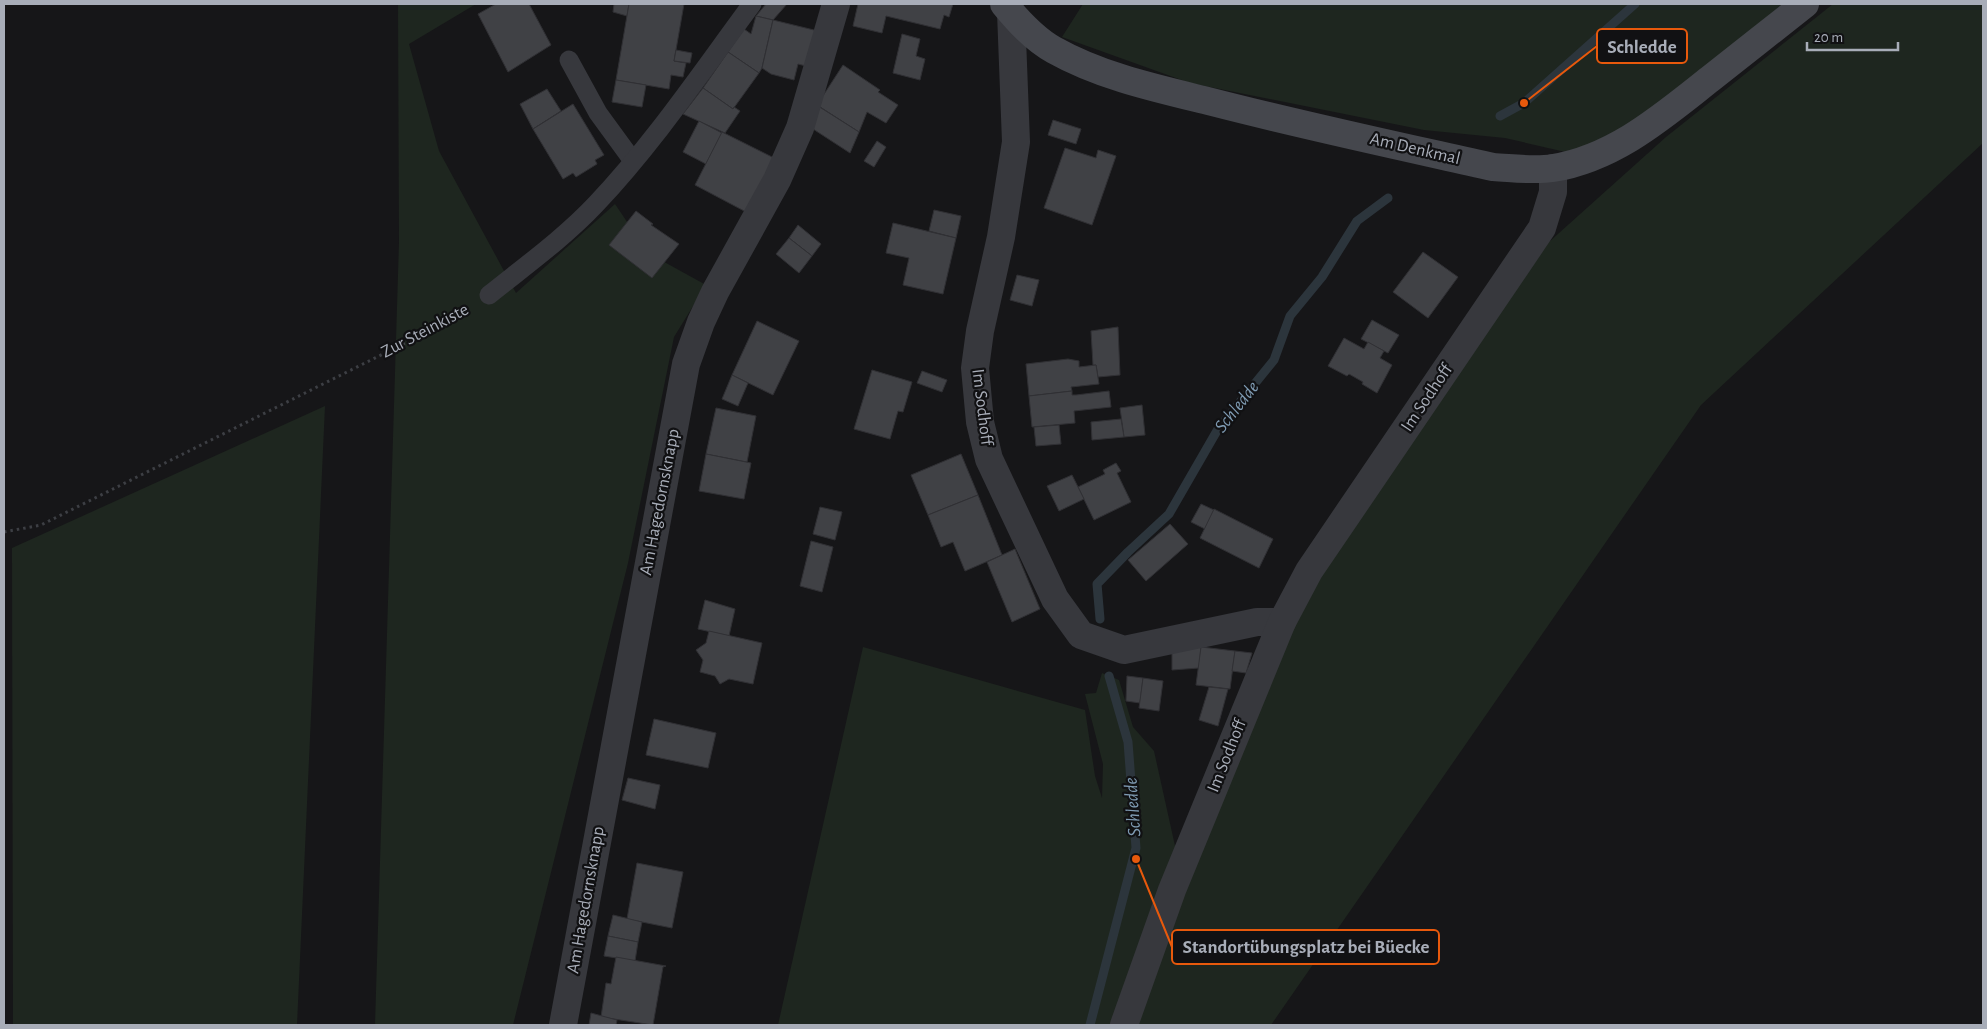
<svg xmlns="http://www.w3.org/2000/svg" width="1987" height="1029" font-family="'Alegreya Sans',sans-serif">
<rect width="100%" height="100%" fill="#161618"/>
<g fill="#1e261f">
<polygon points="398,4 476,4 409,44 439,151 516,293 615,204 648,253 706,285 674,337 628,563 513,1025 375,1025 399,242"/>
<polygon points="1083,4 1788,4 1657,111 1574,154 1505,138 1424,130 1190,83 1062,37"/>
<polygon points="1833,4 1983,4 1983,143 1701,405 1271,1025 778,1025 863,647 1085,710 1095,776 1102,798 1103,764 1085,694 1096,693 1102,673 1119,680 1133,727 1154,751 1183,882 1294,615 1322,568 1549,242 1666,137"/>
<polygon points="325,406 297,1025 13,1025 12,548"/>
</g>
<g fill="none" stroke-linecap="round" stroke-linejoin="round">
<g stroke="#2c353c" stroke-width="9">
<polyline points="1500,116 1524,103 1635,4"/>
<polyline points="1100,619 1097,584 1128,552 1169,514 1218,429 1274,360 1290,316 1322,277 1357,221 1388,198"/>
<polyline points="1090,1025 1136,848 1128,742 1109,676"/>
</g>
</g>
<g fill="#404145" stroke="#303034">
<polygon points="496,4 529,4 551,45 508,72 478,14"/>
<polygon points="614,4 629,4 627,16 613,12"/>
<polygon points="629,4 684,4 674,61 686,63 683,77 671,75 669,89 616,80"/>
<polygon points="766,4 787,4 773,20 756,16"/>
<polygon points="858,4 953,4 949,17 944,15 940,29 886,16 882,33 853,26"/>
<polygon points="756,16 773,20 762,68 759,73 728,52 744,29 751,34"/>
<polygon points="773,20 818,31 810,67 798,64 794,80 771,74 762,68"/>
<polygon points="902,34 920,39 916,56 925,59 920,80 893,73"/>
<polygon points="676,50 692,53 690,63 674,61"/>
<polygon points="728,52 759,73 733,109 703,88"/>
<polygon points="843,65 880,90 878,92 898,105 886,123 867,112 859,132 817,105"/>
<polygon points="616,80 646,85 642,107 612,102"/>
<polygon points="703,88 733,109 734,107 740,111 725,133 683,114"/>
<polygon points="547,89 561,111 533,129 520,104"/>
<polygon points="573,104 604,155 595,160 597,164 576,177 573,173 563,179 533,129"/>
<polygon points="818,106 859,132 850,153 810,127"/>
<polygon points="1053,120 1081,129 1076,144 1048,135"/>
<polygon points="699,121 722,133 706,164 683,152"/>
<polygon points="722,132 776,159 748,213 695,185"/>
<polygon points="877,141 886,147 874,167 864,161"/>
<polygon points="1065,148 1096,158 1098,150 1116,156 1092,225 1044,208"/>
<polygon points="934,210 961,216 956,238 929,231"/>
<polygon points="636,211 653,224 651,225 679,244 652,278 609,245"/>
<polygon points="893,223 956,238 943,294 903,285 909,258 886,253"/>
<polygon points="798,225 821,244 812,256 789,238"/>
<polygon points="789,238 812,256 799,273 776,254"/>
<polygon points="1423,252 1458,277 1428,318 1393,292"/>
<polygon points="1017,275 1039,280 1032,306 1010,300"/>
<polygon points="1372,320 1399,335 1388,353 1361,339"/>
<polygon points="757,321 799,341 773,395 732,375"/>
<polygon points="1118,327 1120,375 1098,377 1096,365 1093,365 1091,331"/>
<polygon points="1344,338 1364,349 1368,342 1384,351 1380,358 1392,365 1377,393 1362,384 1363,382 1349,374 1347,376 1328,366"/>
<polygon points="1068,359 1079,361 1079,367 1096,365 1099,384 1071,387 1072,391 1029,396 1026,364"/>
<polygon points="872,370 912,382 903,412 898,411 890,439 854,429"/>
<polygon points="922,371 947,380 942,392 917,383"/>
<polygon points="732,375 748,383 738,406 722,399"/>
<polygon points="1072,391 1072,395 1076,395 1109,391 1111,407 1074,411 1075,423 1032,427 1029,396"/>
<polygon points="1142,405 1145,435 1124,437 1120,408"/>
<polygon points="716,408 756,416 747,462 706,454"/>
<polygon points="1121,419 1124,437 1092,440 1091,422"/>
<polygon points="1059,425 1061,444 1036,446 1034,427"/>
<polygon points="706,454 751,463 744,499 699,491"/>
<polygon points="961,454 978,495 928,515 911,475"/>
<polygon points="1116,463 1121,471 1117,473 1131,502 1094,520 1078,487 1105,474 1103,470"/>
<polygon points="1072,475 1084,499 1059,511 1047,486"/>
<polygon points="978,495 1002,555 965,571 953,542 941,547 928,515"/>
<polygon points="1201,504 1214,510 1205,529 1191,522"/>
<polygon points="820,507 842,512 835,540 813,534"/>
<polygon points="1214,509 1273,539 1259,568 1200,538"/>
<polygon points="1170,524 1188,544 1146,581 1128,560"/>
<polygon points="811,541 833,547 822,592 800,586"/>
<polygon points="1015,549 1040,609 1012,622 987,562"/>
<polygon points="705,600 735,609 729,636 698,629"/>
<polygon points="709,631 762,643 753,684 729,679 720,684 715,676 700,672 703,660 696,650 706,643"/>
<polygon points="1201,647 1199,668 1172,670 1172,649"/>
<polygon points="1201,647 1235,651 1230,689 1196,685"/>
<polygon points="1235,651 1252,653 1246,673 1232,671"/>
<polygon points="1127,676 1143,678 1140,703 1126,701"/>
<polygon points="1143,678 1163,681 1159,711 1139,708"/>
<polygon points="1209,687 1228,689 1218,726 1199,720"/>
<polygon points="654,719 716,733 708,768 646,755"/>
<polygon points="628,778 660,785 655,809 622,800"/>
<polygon points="637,863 683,872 672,928 627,919"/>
<polygon points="613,915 642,922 638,942 608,936"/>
<polygon points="608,936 638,942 635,961 604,956"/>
<polygon points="616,957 666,966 663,967 653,1025 601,1017 606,983 611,984"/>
<polygon points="591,1013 617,1020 616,1025 589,1025"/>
</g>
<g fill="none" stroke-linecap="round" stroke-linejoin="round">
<polyline stroke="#3d3f44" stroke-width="3" stroke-dasharray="2.5 4" stroke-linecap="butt" points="4,532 41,525 443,324 468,308"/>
<g stroke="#37383d" stroke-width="19">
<polyline points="569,60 598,113 633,161"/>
<path d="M 489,295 C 525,266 564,238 596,204 C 653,144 703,70 752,4"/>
</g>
<g stroke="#37383d" stroke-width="28">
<polyline points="1011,12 1016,142 1001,237 980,331 975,368 980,422 989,459 1055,599 1081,635 1124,650 1257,622 1282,622"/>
<polyline points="563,1025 686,364 701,322 715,292 777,180 800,128 836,4"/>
<polyline points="1124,1025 1172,890 1282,622 1309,571 1542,228 1553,192 1553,168"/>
</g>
<path stroke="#45474d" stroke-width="28" d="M 1004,4 C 1018,21 1034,39 1054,50 C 1102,77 1159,89 1212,102 C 1305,126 1399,146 1493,167 C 1513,168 1534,171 1553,168 C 1615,158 1663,116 1710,79 C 1742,54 1773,29 1805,4"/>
</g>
<g text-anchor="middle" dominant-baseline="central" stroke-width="4.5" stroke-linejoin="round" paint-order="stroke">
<g font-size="18" fill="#a8adb8" stroke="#111113">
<text transform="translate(1415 149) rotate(13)">Am Denkmal</text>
<text transform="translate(425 331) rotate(-28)">Zur Steinkiste</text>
<text transform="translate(1427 398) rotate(-56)">Im Sodhoff</text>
<text transform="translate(982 407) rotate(83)">Im Sodhoff</text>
<text transform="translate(660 502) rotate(-79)">Am Hagedornsknapp</text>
<text transform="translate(1227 756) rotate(-68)">Im Sodhoff</text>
<text transform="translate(586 900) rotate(-80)">Am Hagedornsknapp</text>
</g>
<g font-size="19" font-style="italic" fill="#7f9bb3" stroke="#111113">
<text transform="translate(1237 407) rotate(-52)">Schledde</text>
<text transform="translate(1133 807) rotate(-94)">Schledde</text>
</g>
</g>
<path fill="none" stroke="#e8590c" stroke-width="2" d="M1524 103L1597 46M1136 859L1172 947"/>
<g fill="#e8590c" stroke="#111113" stroke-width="2">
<circle cx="1524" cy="103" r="5"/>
<circle cx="1136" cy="859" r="5"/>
</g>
<g fill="#111113" stroke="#e8590c" stroke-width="2">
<rect x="1597" y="29" width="90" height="34" rx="5"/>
<rect x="1172" y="930" width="267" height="34" rx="5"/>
</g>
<g font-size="19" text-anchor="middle" font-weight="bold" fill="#a8adb8">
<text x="1642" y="53">Schledde</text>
<text x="1306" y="953">Standortübungsplatz bei Büecke</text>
</g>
<rect width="1987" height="1029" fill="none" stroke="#a8adb8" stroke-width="10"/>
<path d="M1807 42v8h91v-8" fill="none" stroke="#a8adb8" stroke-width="2.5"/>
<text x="1814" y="42" font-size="15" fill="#a8adb8" stroke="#111113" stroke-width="4" paint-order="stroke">20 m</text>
</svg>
